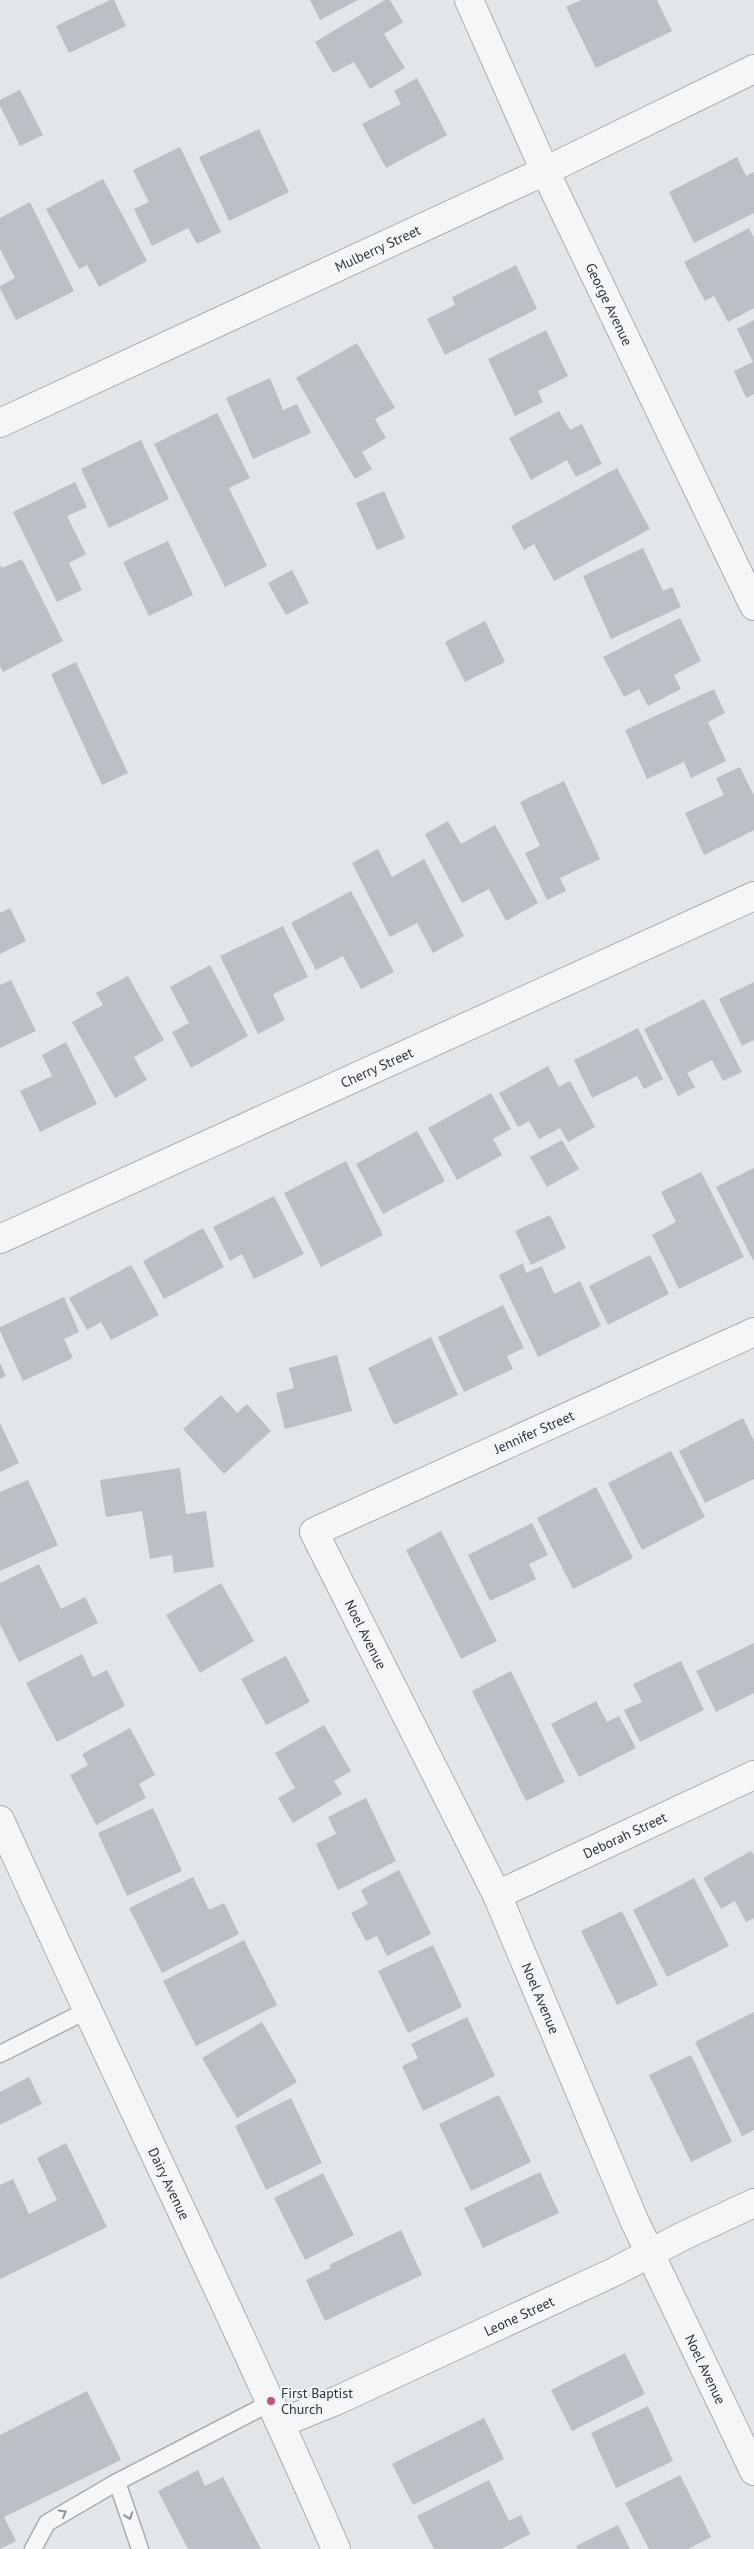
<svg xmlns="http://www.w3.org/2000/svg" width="754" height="2549" font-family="'PT Sans',sans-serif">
<rect width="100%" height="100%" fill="#e2e6e9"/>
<g fill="#bac0c6">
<polygon points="110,0 114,0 126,26 69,53 56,26"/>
<polygon points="310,0 358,0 320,20"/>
<polygon points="385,0 390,0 403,22 384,34 405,68 370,89 354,62 333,73 315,42"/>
<polygon points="581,0 657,0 672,31 596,68 566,7"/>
<polygon points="417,78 447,135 386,168 362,124 401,104 394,91"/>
<polygon points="20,90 43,135 20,146 0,106 0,100"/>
<polygon points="259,129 289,192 229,221 199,157"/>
<polygon points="180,147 221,232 197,244 188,228 152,246 134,209 149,202 133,170"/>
<polygon points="737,157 746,176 754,172 754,213 694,243 669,192"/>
<polygon points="103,179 147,261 99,287 87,265 79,269 46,209"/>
<polygon points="30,202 74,291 16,320 0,288 0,286 15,278 0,249 0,218"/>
<polygon points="749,228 754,238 754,308 728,322 714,296 705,301 684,262"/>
<polygon points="516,265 537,309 445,355 427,319 455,305 452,297"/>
<polygon points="754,320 754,394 746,398 734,371 753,362 737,329"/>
<polygon points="546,330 568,376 538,391 543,402 515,416 488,359"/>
<polygon points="357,343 395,408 375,419 386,438 362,452 372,469 355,479 296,378"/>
<polygon points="270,378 283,410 297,404 311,433 253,459 226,398"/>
<polygon points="559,411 570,430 582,424 602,464 576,477 567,460 531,480 509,438"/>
<polygon points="217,413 250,478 229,488 267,566 225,587 154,444"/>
<polygon points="141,440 169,499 109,528 81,469"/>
<polygon points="617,468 650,529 554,581 534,544 524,550 511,526"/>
<polygon points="75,482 87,507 67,516 86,554 69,563 82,590 57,602 13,512"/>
<polygon points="384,491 405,538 377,550 356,503"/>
<polygon points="168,541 193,595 149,616 123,562"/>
<polygon points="643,548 663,591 672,587 681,607 611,639 583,576"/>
<polygon points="22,559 63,641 3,672 0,666 0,565 2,568"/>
<polygon points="292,570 309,603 286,615 268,583"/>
<polygon points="680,618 701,661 674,675 681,689 648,706 639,689 624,697 603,657"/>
<polygon points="485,621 505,662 465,682 445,642"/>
<polygon points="76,662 128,773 102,785 51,674"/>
<polygon points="714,689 725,713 708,722 726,761 691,778 684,762 647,779 625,730"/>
<polygon points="740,767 754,796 754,830 704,855 685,813 724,795 716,778"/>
<polygon points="564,781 600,859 560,878 566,891 547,900 525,853 540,846 520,802"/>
<polygon points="448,821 461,844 495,825 538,903 506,921 489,889 462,903 425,834"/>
<polygon points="378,849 392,877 424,859 464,936 433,953 417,923 390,937 352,863"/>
<polygon points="351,891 394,972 361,989 343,956 316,970 291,923"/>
<polygon points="10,908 26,941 0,954 0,913"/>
<polygon points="283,926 308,977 273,994 285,1020 258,1034 220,956"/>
<polygon points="210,965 248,1036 191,1068 172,1032 189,1023 170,987"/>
<polygon points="128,976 164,1040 134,1057 147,1080 115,1098 72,1022 103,1005 96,993"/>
<polygon points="11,980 36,1031 0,1048 0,985"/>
<polygon points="754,982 754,1040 742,1046 719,999"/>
<polygon points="704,999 742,1072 723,1081 712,1060 687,1073 695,1087 678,1096 644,1029"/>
<polygon points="638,1028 663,1079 644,1089 637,1076 592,1098 574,1060"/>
<polygon points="66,1042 97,1104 40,1132 20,1091 52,1076 42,1055"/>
<polygon points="548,1066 559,1087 570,1081 595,1127 568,1142 560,1128 539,1139 529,1121 518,1127 499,1093"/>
<polygon points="491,1093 511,1129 493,1139 502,1155 457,1180 428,1128"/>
<polygon points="417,1131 445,1181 383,1214 356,1164"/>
<polygon points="562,1140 579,1169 547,1187 530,1157"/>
<polygon points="346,1161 383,1235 321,1267 284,1193"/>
<polygon points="754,1168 754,1262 716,1187"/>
<polygon points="701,1172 744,1257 679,1289 652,1235 676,1222 661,1192"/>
<polygon points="274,1196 304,1254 254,1279 242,1254 230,1261 213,1227"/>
<polygon points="550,1215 566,1248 531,1265 515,1231"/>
<polygon points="203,1228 224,1267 164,1299 143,1261"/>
<polygon points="650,1255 669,1294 608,1325 589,1286"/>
<polygon points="523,1263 526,1273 542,1266 554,1294 580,1281 601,1326 538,1357 499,1275"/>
<polygon points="131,1265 159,1315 111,1340 101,1322 87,1330 69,1298"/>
<polygon points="64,1297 79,1332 64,1339 73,1358 23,1381 0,1331 0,1327"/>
<polygon points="503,1305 524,1348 507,1356 513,1369 464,1392 438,1337"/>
<polygon points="431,1337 458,1395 394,1425 368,1368"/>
<polygon points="337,1355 352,1411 285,1429 276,1393 294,1388 289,1368"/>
<polygon points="0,1363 6,1376 0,1379"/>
<polygon points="221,1395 237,1413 247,1404 271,1431 224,1474 183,1429"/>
<polygon points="743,1418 754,1441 754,1479 705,1503 679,1451"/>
<polygon points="0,1423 19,1463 0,1472"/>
<polygon points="671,1451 705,1517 642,1550 608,1483"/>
<polygon points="180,1468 186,1514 206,1511 214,1567 174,1573 172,1555 150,1559 142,1511 106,1517 100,1480"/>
<polygon points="28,1480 58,1545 0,1571 0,1492"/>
<polygon points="596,1487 633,1558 573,1589 537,1518"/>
<polygon points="532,1523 548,1555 529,1564 536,1579 490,1601 468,1555"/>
<polygon points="441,1531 497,1641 461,1659 406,1550"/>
<polygon points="39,1564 61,1609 85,1597 98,1623 19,1662 0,1624 0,1583"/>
<polygon points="221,1583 254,1641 200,1673 166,1615"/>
<polygon points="754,1643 754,1693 716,1712 696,1671"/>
<polygon points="82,1654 93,1677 107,1670 125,1706 57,1742 26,1683"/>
<polygon points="286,1656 310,1702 266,1725 241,1679"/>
<polygon points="681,1661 704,1710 640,1742 624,1710 642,1702 633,1684"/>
<polygon points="511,1671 565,1782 526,1801 472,1691"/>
<polygon points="596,1701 607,1722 619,1716 636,1748 579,1777 551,1724"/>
<polygon points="324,1725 351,1771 334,1781 342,1794 293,1823 278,1798 295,1788 275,1753"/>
<polygon points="130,1728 155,1775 139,1784 146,1798 96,1825 70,1775 88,1765 82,1754"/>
<polygon points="366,1798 396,1861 338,1890 316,1844 336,1834 328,1817"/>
<polygon points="153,1808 182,1871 127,1896 98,1833"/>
<polygon points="751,1851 754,1855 754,1918 746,1922 735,1901 721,1909 703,1878"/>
<polygon points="399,1870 431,1934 387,1956 377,1936 366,1941 351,1913 368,1904 361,1890"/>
<polygon points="193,1877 209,1910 224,1903 239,1934 162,1973 129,1908"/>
<polygon points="694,1878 729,1946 667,1977 633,1910"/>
<polygon points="622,1911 658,1985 617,2005 581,1931"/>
<polygon points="244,1940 277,2005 196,2046 163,1981"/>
<polygon points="433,1945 462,2007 408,2033 378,1971"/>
<polygon points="754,2012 754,2130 742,2136 695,2042"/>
<polygon points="467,2017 495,2076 423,2111 402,2066 418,2058 411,2044"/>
<polygon points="262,2022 297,2082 237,2118 202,2058"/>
<polygon points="691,2055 732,2142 691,2162 649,2075"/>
<polygon points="29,2077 42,2104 0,2125 0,2092"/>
<polygon points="499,2095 531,2162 471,2191 439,2124"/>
<polygon points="291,2098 322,2163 266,2190 235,2126"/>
<polygon points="66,2143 107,2227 0,2279 0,2185 13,2179 29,2214 57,2200 37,2158"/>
<polygon points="540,2172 559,2213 483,2248 464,2208"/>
<polygon points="323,2173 354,2235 305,2260 274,2198"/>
<polygon points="401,2230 422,2275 325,2321 306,2280 331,2268 329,2265"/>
<polygon points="625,2353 645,2394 572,2431 551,2390"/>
<polygon points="87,2391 121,2460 4,2517 16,2541 0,2549 0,2435"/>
<polygon points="648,2406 673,2461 616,2488 591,2433"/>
<polygon points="484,2418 504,2459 413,2505 392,2464"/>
<polygon points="198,2470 205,2486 223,2477 261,2549 188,2549 158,2491"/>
<polygon points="680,2475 711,2537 688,2549 649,2549 625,2503"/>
<polygon points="489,2480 509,2521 521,2515 530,2534 501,2549 434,2549 417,2516"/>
<polygon points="618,2525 630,2549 578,2549 576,2546"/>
</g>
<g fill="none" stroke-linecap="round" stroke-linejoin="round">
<defs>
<g id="service">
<polyline points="0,2054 86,2011"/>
<polyline points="117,2482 140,2549"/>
<polyline points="33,2549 47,2523 117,2482 270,2403"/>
</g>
<g id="minor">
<path id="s1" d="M 469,0 L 545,171 L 754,606"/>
<path id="s2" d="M 0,423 L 545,171 L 754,69"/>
<path id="s3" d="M 754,1332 L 314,1532 L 497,1895 L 634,2220 L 754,2471"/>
<path id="s4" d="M 0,1820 C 110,2064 229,2304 336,2549"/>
<path id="s5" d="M 497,1895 L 754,1775"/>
<path id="s6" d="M 281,2423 L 338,2400 L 614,2272 L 683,2236 L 754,2203"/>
</g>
<g id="tertiary">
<path id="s7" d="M 0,1239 L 754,896"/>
</g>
</defs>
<use href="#service" stroke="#a8aeb3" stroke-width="19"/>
<use href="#minor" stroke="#a8aeb3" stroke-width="30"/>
<use href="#tertiary" stroke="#a8aeb3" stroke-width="30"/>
<use href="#service" stroke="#f5f6f8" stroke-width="16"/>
<use href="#minor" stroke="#f5f6f8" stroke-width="28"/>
<use href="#tertiary" stroke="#f5f6f8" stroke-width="28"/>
</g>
<defs><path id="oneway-chevron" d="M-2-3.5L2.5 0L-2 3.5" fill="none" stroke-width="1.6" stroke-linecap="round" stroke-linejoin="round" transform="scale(1.25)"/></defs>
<g stroke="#90969c">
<use href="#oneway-chevron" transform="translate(63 2513) rotate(-30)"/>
<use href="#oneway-chevron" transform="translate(129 2516) rotate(71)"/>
</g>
<circle fill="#c45271" stroke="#f2f5f7" stroke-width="2" cx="271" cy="2401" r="5"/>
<g text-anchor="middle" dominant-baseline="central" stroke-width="4" stroke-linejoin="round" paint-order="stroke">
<g font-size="14" fill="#2c3640" stroke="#f2f5f7">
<text stroke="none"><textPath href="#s2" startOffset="416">Mulberry Street</textPath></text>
<text stroke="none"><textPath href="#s1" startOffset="335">George Avenue</textPath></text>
<text stroke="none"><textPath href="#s7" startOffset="414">Cherry Street</textPath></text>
<text transform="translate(534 1432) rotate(-24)">Jennifer Street</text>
<text stroke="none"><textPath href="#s3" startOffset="598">Noel Avenue</textPath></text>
<text stroke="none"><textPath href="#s5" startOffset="141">Deborah Street</textPath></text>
<text stroke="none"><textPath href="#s3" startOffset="1002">Noel Avenue</textPath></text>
<text stroke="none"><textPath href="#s4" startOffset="401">Dairy Avenue</textPath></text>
<text stroke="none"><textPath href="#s6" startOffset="261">Leone Street</textPath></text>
<text stroke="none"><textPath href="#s3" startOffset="1408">Noel Avenue</textPath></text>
</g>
<g font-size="14" fill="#2c3640" stroke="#f2f5f7" text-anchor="start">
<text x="281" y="2393">First Baptist<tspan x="281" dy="16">Church</tspan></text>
</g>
</g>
</svg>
